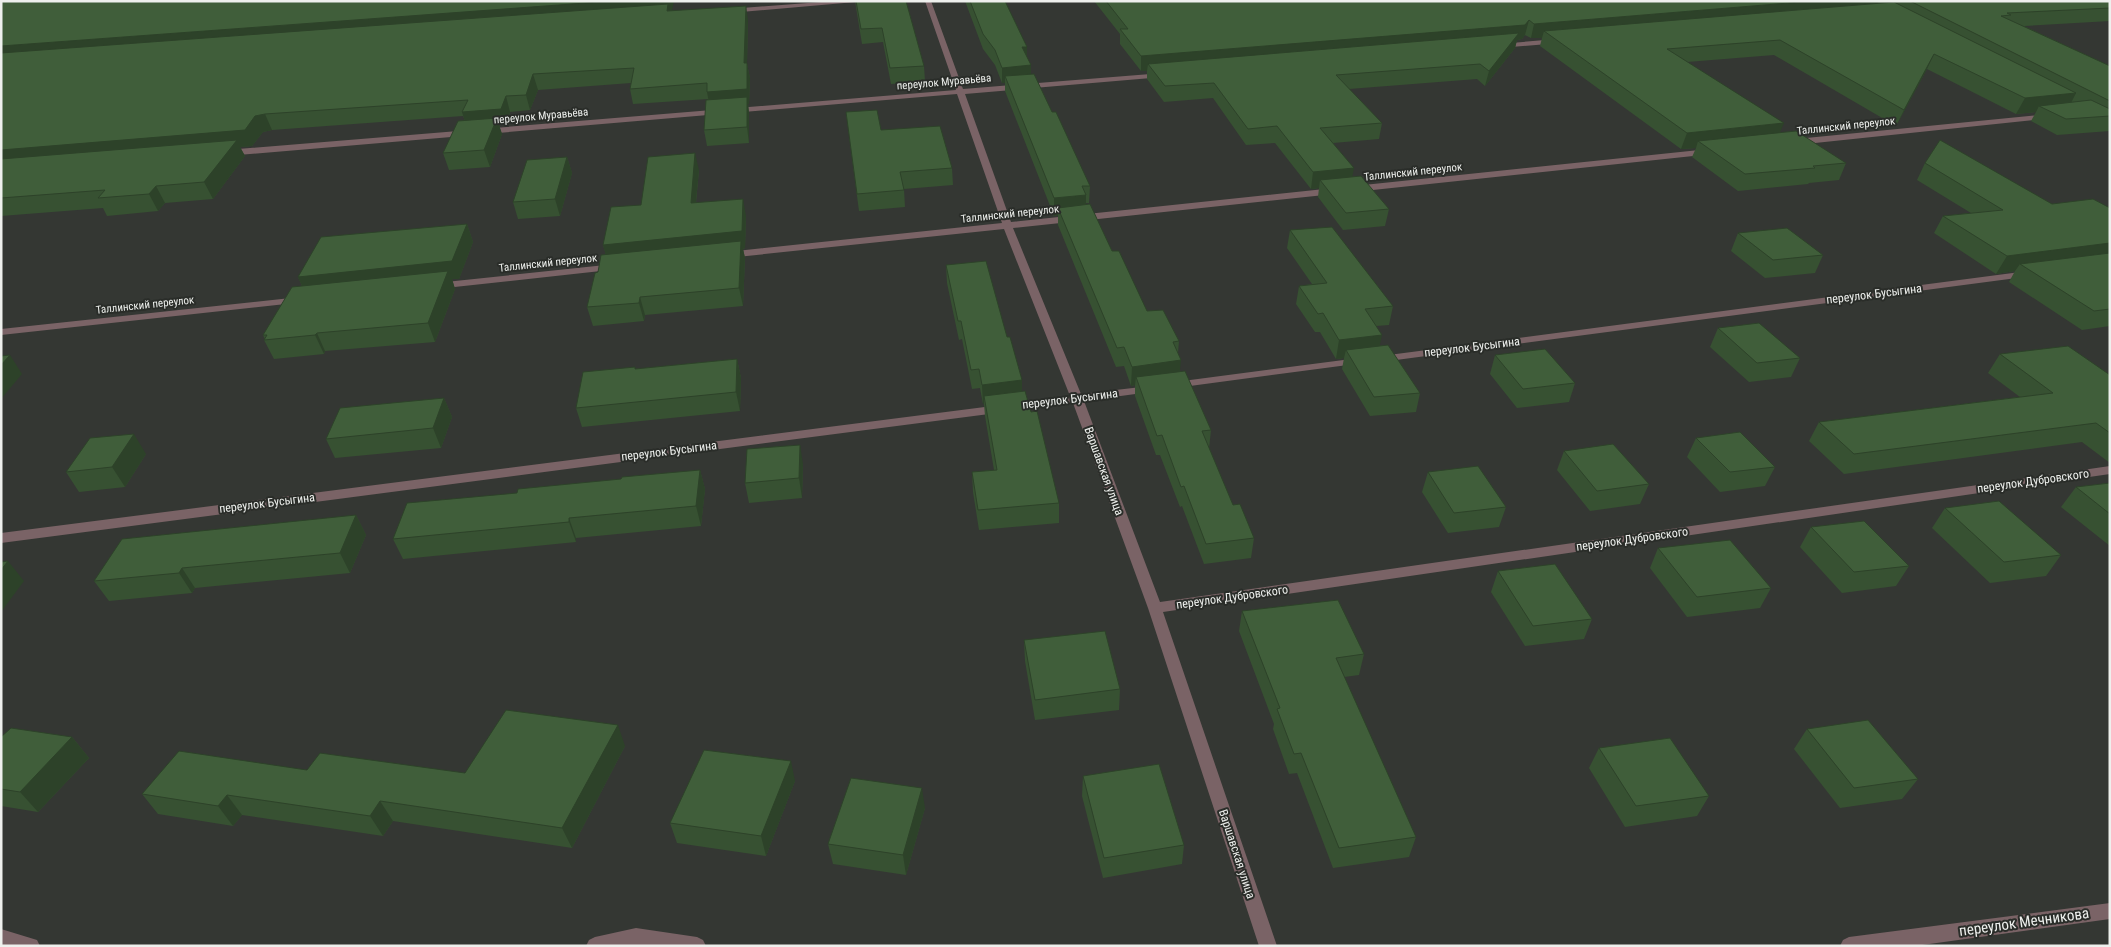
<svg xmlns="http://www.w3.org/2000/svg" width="2111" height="947" font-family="'Roboto Condensed',sans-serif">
<rect width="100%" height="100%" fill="#343733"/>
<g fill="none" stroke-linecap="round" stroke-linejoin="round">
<g fill="#7a6366" fill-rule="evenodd">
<polygon points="834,1 867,1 729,13 726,11 729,9"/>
<polygon points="925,1 931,1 963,89 1163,73 1167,75 1163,77 965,94 1011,222 1334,188 1338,191 1334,194 1013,228 1081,394 1150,386 1156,389 1150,392 1084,401 1160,602 2110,466 2110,474 1163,612 1277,946 1259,946 1148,608 1073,403 1,543 1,533 1070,396 1004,229 727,258 722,255 727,252 1002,223 957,94 226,156 222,153 226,150 956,90"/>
<polygon points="1557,39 1560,39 1560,43 1499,48 1495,46 1499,44"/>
<polygon points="2050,114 2054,116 2053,118 1796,145 1792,142 1796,139"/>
<polygon points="1709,149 1712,150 1712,154 1354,192 1350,189 1354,186"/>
<polygon points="615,264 619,265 619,269 436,289 431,286 436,283"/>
<polygon points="2028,271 2033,274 2032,276 1381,362 1375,359 1381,356"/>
<polygon points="300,297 304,298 305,300 304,302 1,335 1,329"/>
<polygon points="1359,358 1365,361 1363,363 1175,388 1169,385 1175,382"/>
<polygon points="2110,903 2110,919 1915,946 1840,946 1843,940 1849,937"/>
<polygon points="636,928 697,937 703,940 706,946 586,946 589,940 595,937"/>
<polygon points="1,929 37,940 40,946 1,946"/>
</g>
</g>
<g fill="#375132">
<polygon points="1,1 672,11 748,20 747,64 750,78 749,104 748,104 749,113 749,143 707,146 704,130 708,99 633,104 630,89 631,83 538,90 530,110 510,112 506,125 499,125 502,134 490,167 449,170 443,153 465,121 463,116 272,130 263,132 252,146 240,147 245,156 213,199 165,203 158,211 107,216 103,208 1,216"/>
<polygon points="855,1 906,1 924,66 925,81 891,84 883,42 862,44"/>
<polygon points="965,1 1005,1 1027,47 1027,58 1031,74 1052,112 1090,186 1089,203 1086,203 1086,205 1147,311 1179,341 1178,353 1180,371 1211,430 1209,449 1233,505 1254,538 1251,558 1204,564 1182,506 1180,507 1160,455 1156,455 1135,396 1135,385 1131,386 1124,366 1116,367 1058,225 1058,215 1054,216 1005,91 1005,83 1002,83 995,65 983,49"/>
<polygon points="1094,1 2110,1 2110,21 2024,26 2110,66 2110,131 2057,135 2031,121 2036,112 2016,114 1927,69 1896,126 1774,55 1687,62 1780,133 1846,163 1839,180 1809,183 1808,184 1738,191 1692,157 1696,148 1681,149 1540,46 1542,38 1531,38 1525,35 1522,39 1517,40 1515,48 1485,86 1477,79 1349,89 1382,123 1379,139 1333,143 1352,177 1389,209 1385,226 1343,230 1318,197 1319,188 1311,189 1275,143 1246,145 1213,98 1164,102 1147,79 1147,71 1141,71 1120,44 1120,34"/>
<polygon points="846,112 952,168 953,185 904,189 905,207 859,211"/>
<polygon points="567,157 572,173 560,216 518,219 513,202"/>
<polygon points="1925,163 2052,204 2110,208 2110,326 2082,330 2009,282 2015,271 1996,274 1934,233 1943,216 1971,213 1917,180"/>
<polygon points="699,170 696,203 746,216 745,248 743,249 745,258 743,306 645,315 644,321 593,326 587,307 598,272 606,255 603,245 641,205"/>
<polygon points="467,224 473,242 459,279 452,279 455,289 435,342 325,351 324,354 274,359 264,340 265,339 263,335 302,286 298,277"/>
<polygon points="1290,230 1393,306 1389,325 1376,326 1380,346 1420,393 1416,412 1370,416 1342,369 1344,358 1336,359 1320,332 1315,332 1296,304 1299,286 1312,284 1287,248"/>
<polygon points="1738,233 1823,255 1815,273 1765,278 1731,251"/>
<polygon points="946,265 1007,337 1022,380 1022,391 1031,412 1059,503 1059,523 979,530 973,492 972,472 994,470 985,416 984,404 983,404 980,388 972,389 962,339 959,340 947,283"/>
<polygon points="1718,328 1800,358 1791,377 1749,382 1710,347"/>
<polygon points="2000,354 2110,375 2110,463 2082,442 1844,474 1809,441 1819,422 2020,397 1988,373"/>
<polygon points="1495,355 1575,383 1569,402 1517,408 1490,374"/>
<polygon points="737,359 741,378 740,411 582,427 576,408 635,367 635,369"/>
<polygon points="444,398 452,417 441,448 335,458 326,439"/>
<polygon points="1696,438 1775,467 1765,486 1720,492 1687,457"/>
<polygon points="1564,451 1649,484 1640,504 1590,511 1557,470"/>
<polygon points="146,454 125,487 79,492 66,472"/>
<polygon points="803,464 802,498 749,503 745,483"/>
<polygon points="700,470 705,489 701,526 576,538 576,542 403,559 393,539 517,493"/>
<polygon points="1428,472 1506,507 1499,527 1448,533 1422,492"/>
<polygon points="2110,483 2110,546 2061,507 2076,487"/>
<polygon points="1945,508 2061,555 2046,576 1990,583 1932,528"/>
<polygon points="356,515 366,535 350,573 195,588 192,593 109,601 94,581"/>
<polygon points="1811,527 1909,566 1896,586 1842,593 1800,547"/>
<polygon points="1658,548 1771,588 1760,608 1687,617 1650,568"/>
<polygon points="1498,571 1592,619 1584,639 1525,646 1491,592"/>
<polygon points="1242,611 1364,654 1359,675 1344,677 1416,837 1409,857 1333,868 1297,773 1289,774 1273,729 1274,724 1239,631"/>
<polygon points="1024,640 1120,689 1119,710 1035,720 1025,661"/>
<polygon points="1807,729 1918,779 1902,799 1840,808 1794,749"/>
<polygon points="1,737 72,737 89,758 38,812 1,806"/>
<polygon points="625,746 572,848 393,821 383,836 242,815 233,826 158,814 142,794 307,770 465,773"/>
<polygon points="1599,748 1709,796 1697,816 1625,827 1589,768"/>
<polygon points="1083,776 1184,845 1182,864 1103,878 1082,796"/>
<polygon points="795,781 766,856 677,843 670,823"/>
<polygon points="925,808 906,875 833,864 828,844"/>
</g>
<g fill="#2d4229">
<polygon points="613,1 674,1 672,11 1,61 1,46"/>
<polygon points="1813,1 1879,1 1875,10 1544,31 1542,38 1531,38 1534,24"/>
<polygon points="746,6 748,20 747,64 750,78 749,104 748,104 749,113 749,143 747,127 710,108 707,92 744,63"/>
<polygon points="1529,20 1525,35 1522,39 1517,40 1515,48 1485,86 1489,71 1513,40 1148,64 1147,71 1141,71 1141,56"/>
<polygon points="1022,47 1027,47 1027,62"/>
<polygon points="1934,54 1927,69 1896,126 1904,110"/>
<polygon points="1031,65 1031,80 1005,76 1005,83 1002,83 1002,68"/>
<polygon points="533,74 538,90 530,110 526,95"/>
<polygon points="2076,93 2068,109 2039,106 2036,112 2016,114 2025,98"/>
<polygon points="506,96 510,112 506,125 499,125 502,134 490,167 484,150 467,128 462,112"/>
<polygon points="265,114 272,130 263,132 252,146 240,147 245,156 213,199 204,182 1,167 1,150 255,116"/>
<polygon points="1784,123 1777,139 1698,141 1696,148 1681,149 1687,133"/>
<polygon points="695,153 699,170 694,221 691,203"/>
<polygon points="567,157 572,173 560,216 555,199"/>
<polygon points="1354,168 1351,184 1320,180 1319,188 1311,189 1313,172"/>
<polygon points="156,186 165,203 158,211 149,194"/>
<polygon points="1086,195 1086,212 1058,208 1058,215 1054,216 1054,198"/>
<polygon points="743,199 746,216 745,248 743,249 745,258 743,306 739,288 608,263 603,245"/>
<polygon points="467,224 473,242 459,279 452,279 455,289 435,342 428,323 306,295 298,277"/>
<polygon points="2110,243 2110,260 2020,264 2015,271 1996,274 2007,256"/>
<polygon points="640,297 645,315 644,321 639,303"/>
<polygon points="317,333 325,351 324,354 315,335"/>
<polygon points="1382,335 1378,354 1346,350 1344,358 1336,359 1339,340"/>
<polygon points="10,355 22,374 1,399 1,365"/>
<polygon points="737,359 741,378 740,411 736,392"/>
<polygon points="1181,360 1179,379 1136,377 1135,385 1131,386 1132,367"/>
<polygon points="1022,380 1022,399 984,396 984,404 983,404 982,385"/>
<polygon points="444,398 452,417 441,448 433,428"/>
<polygon points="134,434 146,454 125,487 112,467"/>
<polygon points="800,445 803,464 802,498 799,478"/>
<polygon points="700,470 705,489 701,526 696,506"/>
<polygon points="356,515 366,535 350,573 340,553"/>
<polygon points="569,518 576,538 576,542 569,522"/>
<polygon points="8,561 24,581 1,612 1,570"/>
<polygon points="182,568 195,588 192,593 179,573"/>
<polygon points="618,725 625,746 572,848 562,828"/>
<polygon points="72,737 89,758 38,812 20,792"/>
<polygon points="791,761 795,781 766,856 761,836"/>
<polygon points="922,788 925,808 906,875 903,855"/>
<polygon points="227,795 242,815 233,826 218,806"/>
<polygon points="380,801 393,821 383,836 370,816"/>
</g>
<g fill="#405e3a" stroke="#2d4229">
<polygon points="1,1 613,1 1,46"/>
<polygon points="856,1 906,1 924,66 890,68 882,28 861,29"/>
<polygon points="970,1 1005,1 1027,47 1022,47 1031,65 1002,68 995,50 983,34"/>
<polygon points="1106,1 1813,1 1534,24 1529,20 1525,25 1141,56 1120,29 1128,29"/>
<polygon points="1910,1 2110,1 2110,8 2007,13 2011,15 2001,16 2110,66 2110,101"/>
<polygon points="1894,2 2076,93 2025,98 1934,54 1904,110 1780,40 1667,49 1784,123 1687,133 1544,31"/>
<polygon points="668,4 667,11 746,6 744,63 747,63 747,89 707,92 707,83 630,89 634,68 533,74 526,95 506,96 501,109 462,112 468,100 265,114 255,116 245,130 1,150 1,53"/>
<polygon points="1519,33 1489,71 1480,64 1336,75 1382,123 1320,128 1354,168 1313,172 1277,126 1248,129 1214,83 1165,86 1148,64"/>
<polygon points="1034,74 1052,112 1056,112 1090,186 1082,186 1086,195 1054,198 1005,76"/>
<polygon points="747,97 747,127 704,130 706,100"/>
<polygon points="2091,100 2110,109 2110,116 2066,119 2039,106"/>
<polygon points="877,110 881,130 940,126 952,168 900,172 904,190 857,194 846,112"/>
<polygon points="497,118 484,150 443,153 458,121"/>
<polygon points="1796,131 1846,163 1813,166 1815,168 1745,174 1698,141"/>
<polygon points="237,140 204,182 156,186 149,194 98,198 105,190 1,198 1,159"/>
<polygon points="1940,140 2052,204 2093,199 2110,208 2110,243 2007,256 1943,216 2003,210 1925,163"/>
<polygon points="695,153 691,203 743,199 742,231 603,245 611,207 641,205 648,157"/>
<polygon points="567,157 555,199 513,202 527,160"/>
<polygon points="1361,176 1389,209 1346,213 1320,180"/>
<polygon points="1090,204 1112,251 1119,251 1147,311 1163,310 1179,341 1173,342 1181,360 1132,367 1124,347 1117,348 1058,208"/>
<polygon points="467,224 452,261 298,277 321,237"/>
<polygon points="1332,227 1393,306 1365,309 1382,335 1339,340 1323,313 1318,314 1299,286 1327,283 1290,230"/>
<polygon points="1787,228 1823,255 1773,260 1738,233"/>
<polygon points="741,241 739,288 640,297 639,303 587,307 595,273 598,272 601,255"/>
<polygon points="2110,253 2110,309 2094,311 2020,264"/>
<polygon points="986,261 1007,337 1010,337 1022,380 982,385 979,369 971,370 961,321 958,321 946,265"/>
<polygon points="448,271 428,323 317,333 315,335 264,340 267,335 263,335 292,287"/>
<polygon points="1759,323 1800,358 1757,363 1718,328"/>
<polygon points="1388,345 1420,393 1374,397 1346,350"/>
<polygon points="2068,346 2110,375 2110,433 2096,423 1854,454 1819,422 2053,393 2000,354"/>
<polygon points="1545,349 1575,383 1523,389 1495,355"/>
<polygon points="10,355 1,365 1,356"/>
<polygon points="737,359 736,392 576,408 583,372 635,367 635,369"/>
<polygon points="1185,371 1211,430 1202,431 1233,505 1240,504 1254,538 1206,544 1184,486 1181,487 1162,435 1157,436 1136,377"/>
<polygon points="1025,391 1031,412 1037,411 1059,503 978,510 972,472 997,470 984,396"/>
<polygon points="444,398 433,428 326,439 340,408"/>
<polygon points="1740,432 1775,467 1730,472 1696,438"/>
<polygon points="134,434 112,467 66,472 90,438"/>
<polygon points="1613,444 1649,484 1597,491 1564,451"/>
<polygon points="800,445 799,478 745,483 747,449"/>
<polygon points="1478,466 1506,507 1454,513 1428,472"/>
<polygon points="700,470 696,506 569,518 569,522 393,539 407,503 517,493 518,489 621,479 622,477"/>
<polygon points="2110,483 2110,514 2076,487"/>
<polygon points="1999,501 2061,555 2004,562 1945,508"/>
<polygon points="356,515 340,553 182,568 179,573 94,581 122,539"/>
<polygon points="1864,521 1909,566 1854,572 1811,527"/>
<polygon points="1730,540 1771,588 1697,597 1658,548"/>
<polygon points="8,561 1,570 1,562"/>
<polygon points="1555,564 1592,619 1533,626 1498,571"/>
<polygon points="1338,600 1364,654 1336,658 1416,837 1339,848 1301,753 1294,754 1277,709 1280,708 1242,611"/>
<polygon points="1105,631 1120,689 1035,700 1024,640"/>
<polygon points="506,710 618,725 562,828 380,801 370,816 227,795 218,806 142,794 179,751 307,770 320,753 465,773"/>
<polygon points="1868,720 1918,779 1854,788 1807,729"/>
<polygon points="11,728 72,737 20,792 1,789 1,737"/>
<polygon points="1670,738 1709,796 1636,806 1599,748"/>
<polygon points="704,750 791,761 761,836 670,823"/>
<polygon points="1159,764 1184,845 1104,858 1083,776"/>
<polygon points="851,778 922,788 903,855 828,844"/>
</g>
<g text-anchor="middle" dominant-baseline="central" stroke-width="4" stroke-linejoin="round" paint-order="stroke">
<g font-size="11" fill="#eef0ed" stroke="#2a2d29">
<text transform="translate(944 82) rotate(-5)">переулок Муравьёва</text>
<text transform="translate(541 116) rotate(-5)">переулок Муравьёва</text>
<text transform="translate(1846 126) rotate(-6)">Таллинский переулок</text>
<text transform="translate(1413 172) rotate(-6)">Таллинский переулок</text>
<text transform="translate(1010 214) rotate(-6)">Таллинский переулок</text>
<text transform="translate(548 263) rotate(-6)">Таллинский переулок</text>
<text transform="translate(145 305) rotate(-6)">Таллинский переулок</text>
</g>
<g font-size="12" fill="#eef0ed" stroke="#2a2d29">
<text transform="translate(1874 294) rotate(-7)">переулок Бусыгина</text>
<text transform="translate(1472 347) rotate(-7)">переулок Бусыгина</text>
<text transform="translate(1070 399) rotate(-7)">переулок Бусыгина</text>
<text transform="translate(669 451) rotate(-7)">переулок Бусыгина</text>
<text transform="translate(1104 471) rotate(70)">Варшавская улица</text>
<text transform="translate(2033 481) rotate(-8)">переулок Дубровского</text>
<text transform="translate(267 503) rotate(-7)">переулок Бусыгина</text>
<text transform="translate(1632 539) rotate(-8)">переулок Дубровского</text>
<text transform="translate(1232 597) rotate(-8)">переулок Дубровского</text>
<text transform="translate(1237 854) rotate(72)">Варшавская улица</text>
</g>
<g font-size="15" fill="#eef0ed" stroke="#2a2d29">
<text transform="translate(2024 922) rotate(-8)">переулок Мечникова</text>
</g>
</g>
<rect width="2111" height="947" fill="none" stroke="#eef0ed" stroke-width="5"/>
</svg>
